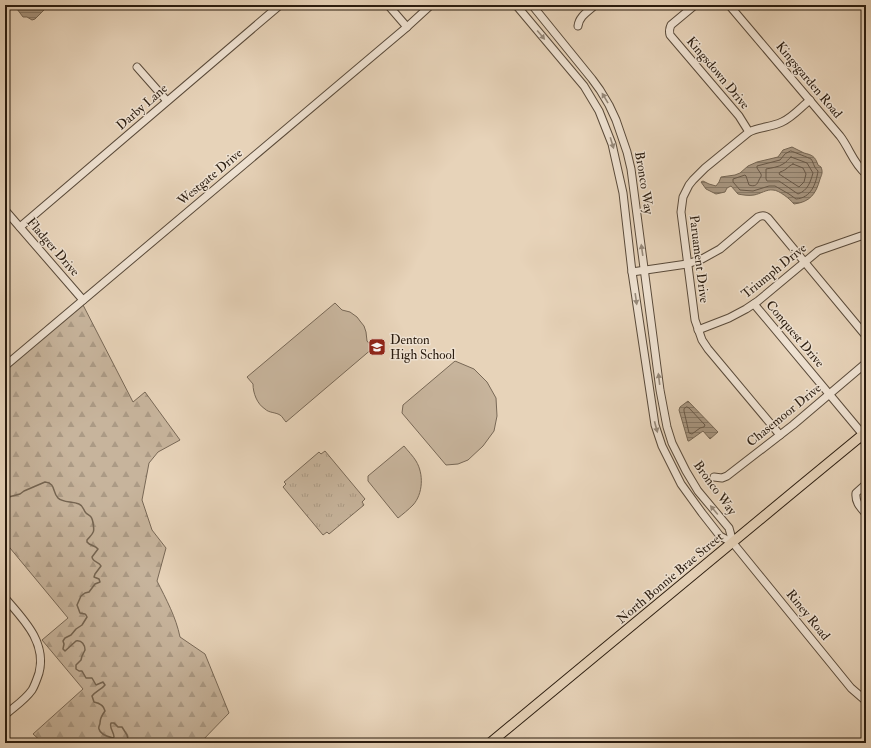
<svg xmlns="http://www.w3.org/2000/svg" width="871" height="748" font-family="'IM FELL Double Pica',serif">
<defs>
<pattern id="grass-tufts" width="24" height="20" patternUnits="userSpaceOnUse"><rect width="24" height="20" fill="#c7b49c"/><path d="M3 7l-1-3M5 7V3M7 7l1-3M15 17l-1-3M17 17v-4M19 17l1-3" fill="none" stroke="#ab9a85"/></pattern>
<pattern id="forest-firs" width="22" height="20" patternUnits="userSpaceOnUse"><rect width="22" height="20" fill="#c7b49c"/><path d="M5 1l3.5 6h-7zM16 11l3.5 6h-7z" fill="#ab9a85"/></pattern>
<pattern id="water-rules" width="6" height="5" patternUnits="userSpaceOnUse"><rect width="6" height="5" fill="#a7957f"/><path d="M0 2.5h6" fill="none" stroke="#887966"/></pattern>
</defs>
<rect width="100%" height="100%" fill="#e7d3b9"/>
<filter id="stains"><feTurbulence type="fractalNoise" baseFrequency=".005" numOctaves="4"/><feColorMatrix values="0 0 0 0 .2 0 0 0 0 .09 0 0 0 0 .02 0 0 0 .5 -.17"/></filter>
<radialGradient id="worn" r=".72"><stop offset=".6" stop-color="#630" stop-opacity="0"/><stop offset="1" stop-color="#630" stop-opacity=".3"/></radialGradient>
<polygon fill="url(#grass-tufts)" stroke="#786856" points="325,451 365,499 362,502 364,505 329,534 327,532 323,535 283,487 286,484 284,482 319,452 321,454"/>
<path fill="url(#forest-firs)" stroke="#786856" d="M 82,303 L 133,402 L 145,392 L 180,440 L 158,452 L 149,463 L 142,500 L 152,530 L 166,548 L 157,581 C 166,599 176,617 180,637 L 205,654 L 229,713 L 200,743 L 43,743 L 33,734 L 83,689 L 42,640 L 68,618 L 5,542 L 5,371 Z"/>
<g fill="#c7b49c" stroke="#786856">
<path d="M 335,303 L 342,310 L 350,312 L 357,317 L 360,321 L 364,326 L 366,332 L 367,341 L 373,348 L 286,422 C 284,420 282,416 280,415 C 275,412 269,413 265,409 C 257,404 253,393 253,384 L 247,377 Z"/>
<polygon points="455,361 474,369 487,382 496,398 497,416 494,431 483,446 468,460 458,464 446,465 402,413 403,405"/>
<path d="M 404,446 C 408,451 413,456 416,461 C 424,474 423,494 413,505 C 408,510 403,514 398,518 L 368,481 L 368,476 Z"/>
</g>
<g fill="url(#water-rules)" stroke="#756552">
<polygon points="14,5 49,5 35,19 32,20 27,17 23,17"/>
<path d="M 792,147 C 796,149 800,151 804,153 C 812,155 815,156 818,165 L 821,167 C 823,172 822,174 820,179 C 816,194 810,202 794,204 C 790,199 779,190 773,190 C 767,189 760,194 754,195 C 749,196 743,195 738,194 L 731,186 L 727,188 L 725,192 L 716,194 L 706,189 L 701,182 L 703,181 L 709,184 L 716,186 L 719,182 L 721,177 L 735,175 L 740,173 L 748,166 L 757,162 L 778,157 L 783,150 Z"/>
<polygon points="688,401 718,432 710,439 703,431 689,441 688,441 679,410 680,407"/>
</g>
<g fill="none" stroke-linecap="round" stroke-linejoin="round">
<g stroke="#685847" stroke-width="1">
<path d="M 791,151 C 794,152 809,158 811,159 C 814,163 813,166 818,171 C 816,184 811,198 796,199 L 789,194 L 775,186 L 769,186 L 753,191 L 740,190 L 733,182 L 733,179 L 745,175 L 746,176 L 749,185 C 755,187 757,185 759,180 C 760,177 762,177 761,174 C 760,172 758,170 757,168 L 757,166 L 780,160 L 785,154 Z"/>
<path d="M 791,157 L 807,163 L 813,173 C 810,183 808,190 798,194 L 779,181 L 767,181 L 766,179 L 766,169 C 771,168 779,167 783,164 C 787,162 788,159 791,157 Z"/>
<path d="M 793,164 L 803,168 L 806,174 L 804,182 L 799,187 L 779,174 L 780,172 C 787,170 788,166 793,164 Z"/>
<polygon points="687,407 689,408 705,425 704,427 700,428 692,434 689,433 684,411 684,409"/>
</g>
<g stroke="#756552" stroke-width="1.5">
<polyline points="5,15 7,12"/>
<path d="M 5,498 L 20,494 L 24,491 L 45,482 C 56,483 52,492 58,498 C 63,503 72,501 79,504 C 84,506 83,510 86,513 C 88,515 90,515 91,517 C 92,518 93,522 93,523 C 95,533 93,533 87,540 L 87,542 C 90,546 95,545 98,549 L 92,557 C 93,563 99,561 101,566 L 95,574 L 94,577 L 99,579 L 100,582 L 95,584 L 89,592 L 85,593 L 81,596 L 77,605 L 80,613 L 85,614 L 86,615 L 87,617 L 82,625 L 76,629 L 71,635 L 65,638 L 63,641 L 64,644 L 63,649 L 65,651 L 76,641 C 82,640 85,645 85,650 L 82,656 L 81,660 L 76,665 L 76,669 L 79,671 L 82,671 L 86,678 L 92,678 L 96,685 L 103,682 L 105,685 C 102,689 96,691 92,696 L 94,702 C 99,703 104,706 105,711 C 102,715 100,718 100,723 C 100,725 98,727 99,729 C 100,734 109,737 113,738 L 114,737 C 114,732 109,728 111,723 L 114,723 L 118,727 L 122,727 L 127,735 L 128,739 L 123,741 L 122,743"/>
</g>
<defs>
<g id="minor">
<polyline points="388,5 407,27"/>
<polyline points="516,5 584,86 599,111 612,144 623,193 632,272 655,425 662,446 681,484 702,513 720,536 733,543 851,688 866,701"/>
<polyline points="532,5 592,79 600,90 609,105 616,120 627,152 631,169 660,390 667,427 672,443 686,471 698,491 729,528 733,543"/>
<path d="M 695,5 L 671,25 C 669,29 669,31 670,35 L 739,116 L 749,132"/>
<path d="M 729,5 L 840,136 C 850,149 853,163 866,174"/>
<path d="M 578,26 C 579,16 589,11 595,5"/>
<polyline points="137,67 167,101"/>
<polyline points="5,210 83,300"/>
<polyline points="20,227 280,5"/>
<path d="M 632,272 L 687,264 L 702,259 L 720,249 L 758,217 C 762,215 765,215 768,218 L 866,336"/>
<polyline points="754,304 865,437 864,441 866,443"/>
<polyline points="698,330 729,318 746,309 758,301 818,251 861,236 866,237"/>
<polyline points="5,366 407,27 431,5"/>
<path d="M 780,435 L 708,349 L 702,340 L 695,320 L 681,212 L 683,197 L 689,185 L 693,180 L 705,168 L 749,132 C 759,127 772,127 782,122 C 793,117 801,107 810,100"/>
<polyline points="714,477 722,478 727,476 793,425 866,363"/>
<path d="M 866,484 L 856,493 C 855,502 860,507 866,514"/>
<path d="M 5,598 C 23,619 47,642 39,673 C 37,679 35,685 32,690 C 25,700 14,707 5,715"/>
</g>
<polyline id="major" points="490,743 798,488 866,432"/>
</defs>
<use href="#minor" stroke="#594a3a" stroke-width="9"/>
<use href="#major" stroke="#2a1c0f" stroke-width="11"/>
<use href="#minor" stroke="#efe2d2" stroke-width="7"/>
<use href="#major" stroke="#e7d3b9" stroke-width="9"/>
</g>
<defs><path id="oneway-solid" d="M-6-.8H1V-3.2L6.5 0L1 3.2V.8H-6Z"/></defs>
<g fill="#96897a">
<use href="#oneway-solid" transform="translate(541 35) rotate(50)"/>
<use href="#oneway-solid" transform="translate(605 98) rotate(-121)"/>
<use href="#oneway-solid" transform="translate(612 143) rotate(73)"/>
<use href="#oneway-solid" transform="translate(642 250) rotate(-98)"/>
<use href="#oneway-solid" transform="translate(636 299) rotate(82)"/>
<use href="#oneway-solid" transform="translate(659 379) rotate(-97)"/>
<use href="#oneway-solid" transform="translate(656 427) rotate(75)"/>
<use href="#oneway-solid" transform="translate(714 510) rotate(-130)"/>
</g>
<defs>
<symbol id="school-square" viewBox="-11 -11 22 22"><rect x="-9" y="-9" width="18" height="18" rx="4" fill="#8f2418" stroke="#efe2d2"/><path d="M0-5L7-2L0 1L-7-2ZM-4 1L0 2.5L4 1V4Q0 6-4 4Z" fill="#fff"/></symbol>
</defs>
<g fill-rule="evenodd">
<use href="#school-square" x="367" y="337" width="20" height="20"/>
</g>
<g text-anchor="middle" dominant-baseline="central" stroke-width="3" stroke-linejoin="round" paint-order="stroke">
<g font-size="13" fill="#2a1c0f" stroke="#efe2d2">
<text transform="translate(718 73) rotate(50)">Kingsdown Drive</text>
<text transform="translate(809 80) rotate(50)">Kingsgarden Road</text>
<text transform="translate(142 107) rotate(-41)">Darby Lane</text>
<text transform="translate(210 177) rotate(-40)">Westgate Drive</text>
<text transform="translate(644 183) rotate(81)">Bronco Way</text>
<text transform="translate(53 247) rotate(49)">Fladger Drive</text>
<text transform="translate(699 259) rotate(83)">Paruament Drive</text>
<text transform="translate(774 271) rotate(-39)">Triumph Drive</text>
<text transform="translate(795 334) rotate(50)">Conquest Drive</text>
<text transform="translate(784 415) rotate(-39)">Chasemoor Drive</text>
<text transform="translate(715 488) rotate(54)">Bronco Way</text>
<text transform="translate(670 578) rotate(-40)">North Bonnie Brae Street</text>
<text transform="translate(808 615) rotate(51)">Riney Road</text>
</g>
<g font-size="13" fill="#2a1c0f" stroke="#efe2d2" text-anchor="start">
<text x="390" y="340">Denton<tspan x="390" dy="15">High School</tspan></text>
</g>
</g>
<rect width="871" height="748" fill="none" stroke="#e7d3b9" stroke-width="20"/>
<rect x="6" y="6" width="859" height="736" fill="none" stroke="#2a1c0f" stroke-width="2"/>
<rect x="10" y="10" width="851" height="728" fill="none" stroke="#2a1c0f"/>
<rect width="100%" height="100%" filter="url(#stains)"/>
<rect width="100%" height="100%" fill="url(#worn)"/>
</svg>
